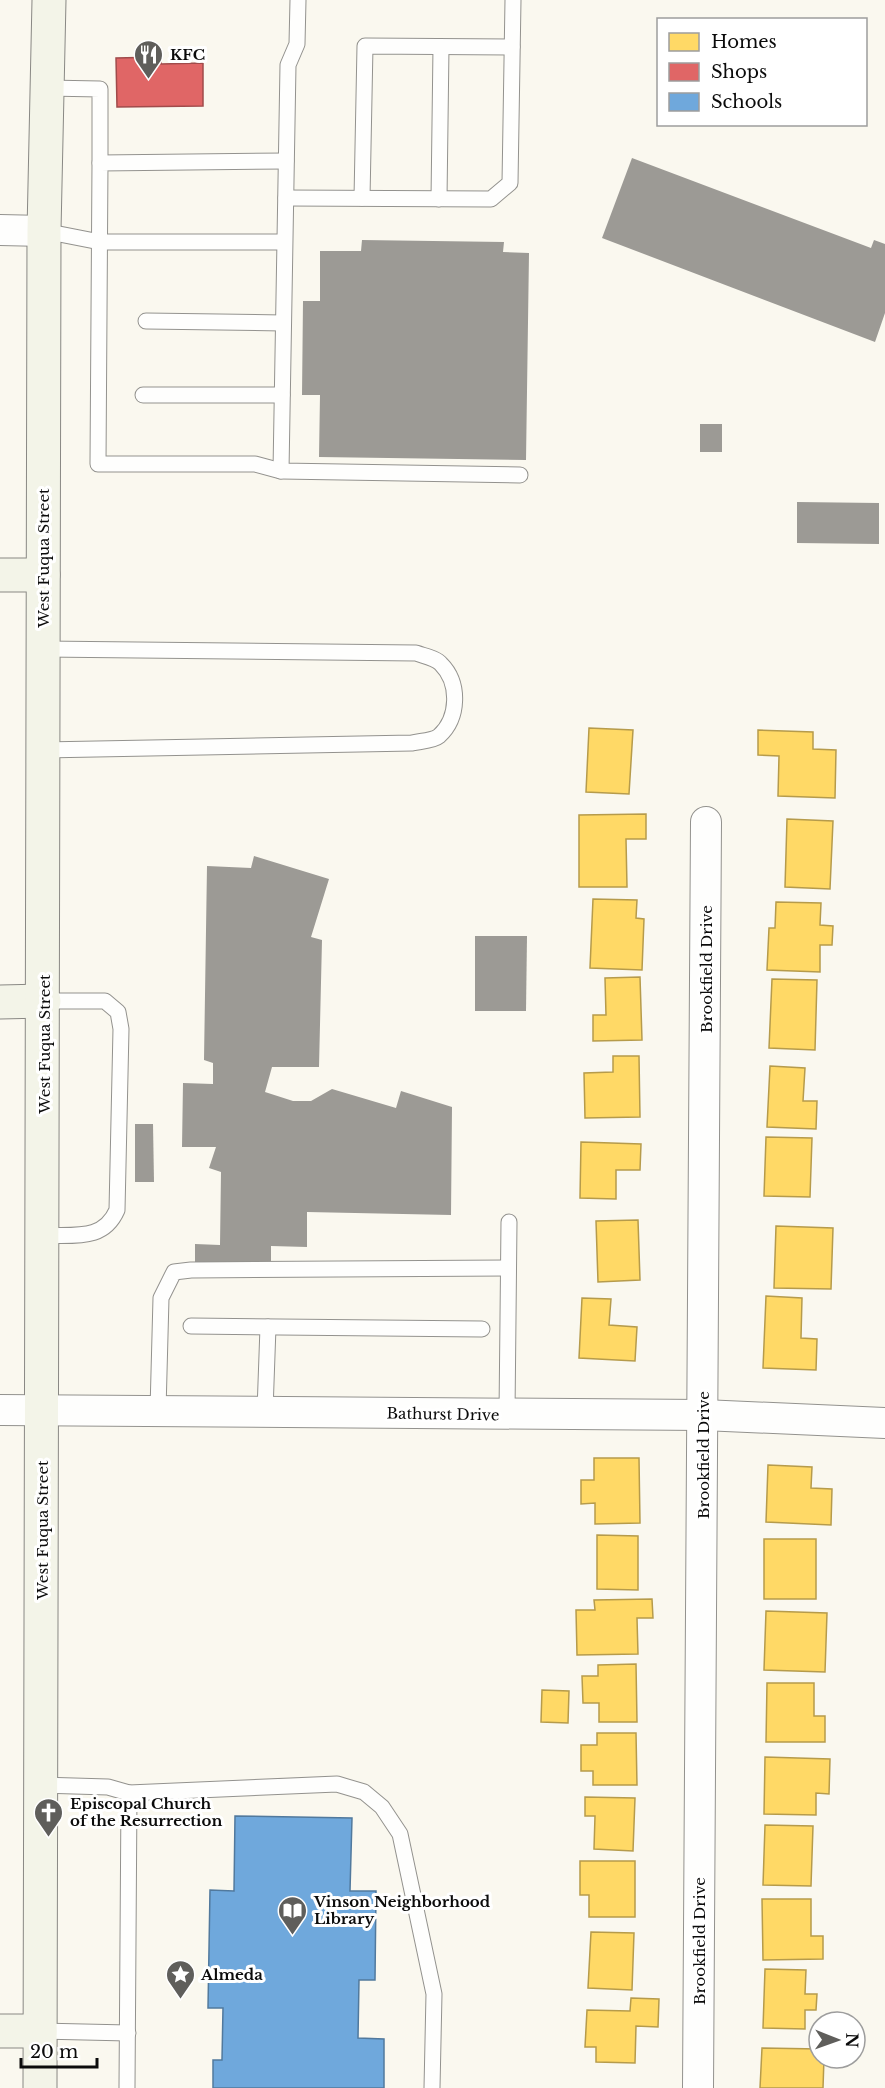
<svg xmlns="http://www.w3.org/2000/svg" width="885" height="2088" font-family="'Libre Baskerville',serif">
<rect width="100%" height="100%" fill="#faf8ef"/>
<g fill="#ffd966" stroke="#b69b4b" stroke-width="1.5">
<polygon points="589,728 633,730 629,794 586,792"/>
<polygon points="758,730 813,732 813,749 836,750 835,798 778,796 779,756 758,755"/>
<polygon points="646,814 646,839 626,839 627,887 579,887 579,815"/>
<polygon points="787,819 833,821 830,889 785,887"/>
<polygon points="593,899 637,900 636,918 644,919 642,970 590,968"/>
<polygon points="776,902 821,903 820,925 833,926 832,945 820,945 820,972 767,970 769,928 775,928"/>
<polygon points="640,977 642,1040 593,1041 593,1015 606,1015 605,978"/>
<polygon points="772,979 817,980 815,1050 769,1048"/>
<polygon points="613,1056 639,1056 640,1117 585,1118 584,1073 613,1072"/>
<polygon points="770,1066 805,1068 803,1101 817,1101 816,1129 767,1127"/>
<polygon points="766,1137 812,1138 810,1197 764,1196"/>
<polygon points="581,1142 641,1144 640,1170 616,1170 616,1199 580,1198"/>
<polygon points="638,1220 640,1280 598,1282 596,1221"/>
<polygon points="776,1226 833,1228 831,1289 774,1288"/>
<polygon points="766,1296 802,1298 801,1338 817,1339 816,1370 763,1368"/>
<polygon points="582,1298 611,1299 609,1325 637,1327 635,1361 579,1358"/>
<polygon points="594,1458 639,1458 640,1523 595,1524 595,1503 581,1504 581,1480 594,1480"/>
<polygon points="768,1465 812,1467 811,1488 832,1489 831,1525 766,1522"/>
<polygon points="597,1535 638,1536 638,1590 597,1589"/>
<rect x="764" y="1539" width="52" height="60"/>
<polygon points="652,1599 653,1618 637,1618 638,1654 577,1655 576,1610 595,1610 594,1600"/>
<polygon points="766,1611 827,1613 825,1672 764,1670"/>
<polygon points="636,1664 637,1722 599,1722 599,1703 583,1703 582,1676 598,1676 598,1665"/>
<polygon points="767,1683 814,1683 814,1716 825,1716 825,1742 766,1742"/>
<polygon points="542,1690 569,1691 568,1723 541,1722"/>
<polygon points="597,1733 636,1733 637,1785 593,1785 593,1771 581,1771 581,1745 597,1745"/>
<polygon points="765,1757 830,1759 829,1794 816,1793 816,1815 764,1814"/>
<polygon points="585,1797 635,1798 633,1851 594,1849 595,1816 585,1816"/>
<polygon points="765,1825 813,1826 811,1886 763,1885"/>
<polygon points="580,1861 635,1861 635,1917 589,1917 589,1895 580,1895"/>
<polygon points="762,1899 811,1899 811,1936 823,1936 823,1959 763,1960"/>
<polygon points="591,1932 634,1933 632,1990 588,1988"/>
<polygon points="765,1969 806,1970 805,1994 817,1994 816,2010 805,2010 805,2029 763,2028"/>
<polygon points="631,1998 659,1999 658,2027 636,2026 635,2063 596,2062 596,2047 585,2047 587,2010 630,2011"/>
<polygon points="762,2048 819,2049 819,2058 824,2058 823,2088 760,2088"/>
</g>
<polygon fill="#e06666" stroke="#a04b4b" stroke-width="1.5" points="161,57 161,64 203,63 203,106 117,107 116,58"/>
<polygon fill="#6fa8dc" stroke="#51799d" stroke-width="1.5" points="235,1816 352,1818 350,1891 376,1891 375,1980 359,1980 358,2038 384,2039 384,2088 213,2088 213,2060 222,2060 223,2008 208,2008 210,1890 234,1891"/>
<g fill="#9c9a95">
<polygon points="632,158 871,248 874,240 885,244 885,313 875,342 602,238"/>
<polygon points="362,240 504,242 503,252 529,253 526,460 319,457 320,395 302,395 303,301 320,301 320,251 361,251"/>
<rect x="700" y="424" width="22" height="28"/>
<polygon points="797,502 879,503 879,544 797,543"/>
<polygon points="254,856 329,879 311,937 322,940 319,1067 272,1067 265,1092 293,1101 311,1101 332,1089 396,1108 401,1091 452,1107 451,1215 307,1212 307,1247 271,1246 271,1264 195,1262 195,1244 220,1245 221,1172 209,1168 216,1147 182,1147 183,1083 213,1084 213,1063 204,1060 207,866 251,868"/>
<polygon points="475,936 527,936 526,1011 475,1011"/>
<polygon points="135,1124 153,1124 154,1182 135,1182"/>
</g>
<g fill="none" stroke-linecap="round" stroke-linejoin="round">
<defs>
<g id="lane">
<polyline points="47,88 100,89 100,163"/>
<polyline points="286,161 100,163 98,464 255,464 281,471 520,475"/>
<polyline points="286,198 491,199 510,183 513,0"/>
<polyline points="362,198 365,46 512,47"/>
<polyline points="439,199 441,47"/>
<polyline points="44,231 100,242 284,242"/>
<polyline points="146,321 283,323"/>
<polyline points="143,395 282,395"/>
<polyline points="281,471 288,65 297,44 298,0"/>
<path d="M 43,750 L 412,743 C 420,741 433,741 439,736 C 459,718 460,683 441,664 C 436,658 424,656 416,653 L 43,649"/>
<path d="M 43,1236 C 73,1234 103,1242 117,1210 L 121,1029 L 118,1012 L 105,1001 L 44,1001"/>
<polyline points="191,1326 482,1329"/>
<polyline points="158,1410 161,1298 174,1272 191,1270 507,1268"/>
<polyline points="265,1411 268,1327"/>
<polyline points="507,1414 509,1222"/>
<polyline points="40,1785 108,1787 129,1793 127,2088"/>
<polyline points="129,1793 337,1784 364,1792 382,1807 400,1834 434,1994 432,2088"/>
<polyline points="40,2031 128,2033"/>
</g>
<g id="street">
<polyline points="0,230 44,231"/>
<polyline points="0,1410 703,1415 885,1423"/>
<polyline points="698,2088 706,822"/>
</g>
<g id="secondary">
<polyline points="0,575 43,575"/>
<polyline points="0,1002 44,1001"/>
<polyline points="0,2031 40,2031"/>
<polyline points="40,2088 44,231 49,0"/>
</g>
</defs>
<use href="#lane" stroke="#93928e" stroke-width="17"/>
<use href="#street" stroke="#93928e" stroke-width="32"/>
<use href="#secondary" stroke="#898884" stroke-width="35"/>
<use href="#lane" stroke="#fefefd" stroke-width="15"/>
<use href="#street" stroke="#fefefd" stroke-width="30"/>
<use href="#secondary" stroke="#f3f4e8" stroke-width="33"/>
</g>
<defs>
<symbol id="restaurant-pin" viewBox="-11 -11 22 30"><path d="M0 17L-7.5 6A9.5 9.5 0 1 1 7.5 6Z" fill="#5f5e5b" stroke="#fff"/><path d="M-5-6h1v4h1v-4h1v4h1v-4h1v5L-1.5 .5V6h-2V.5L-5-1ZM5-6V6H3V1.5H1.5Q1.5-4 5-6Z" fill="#fff"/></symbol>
<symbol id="church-pin" viewBox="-11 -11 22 30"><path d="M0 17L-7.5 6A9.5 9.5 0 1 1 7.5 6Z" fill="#5f5e5b" stroke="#fff"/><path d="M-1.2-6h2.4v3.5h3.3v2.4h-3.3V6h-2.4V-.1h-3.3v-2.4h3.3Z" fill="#fff"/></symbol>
<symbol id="library-pin" viewBox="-11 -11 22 30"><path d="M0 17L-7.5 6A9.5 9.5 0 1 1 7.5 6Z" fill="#5f5e5b" stroke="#fff"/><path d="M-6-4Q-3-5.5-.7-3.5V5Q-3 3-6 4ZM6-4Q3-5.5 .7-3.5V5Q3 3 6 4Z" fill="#fff"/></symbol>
<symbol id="sight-pin" viewBox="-11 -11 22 30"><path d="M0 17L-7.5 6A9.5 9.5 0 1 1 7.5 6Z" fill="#5f5e5b" stroke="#fff"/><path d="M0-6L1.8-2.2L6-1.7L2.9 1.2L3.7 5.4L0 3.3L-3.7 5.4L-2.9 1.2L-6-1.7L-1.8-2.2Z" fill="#fff"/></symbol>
</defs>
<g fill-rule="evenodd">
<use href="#restaurant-pin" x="132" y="38" width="33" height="45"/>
<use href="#church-pin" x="32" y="1796" width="33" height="45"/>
<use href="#library-pin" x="276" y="1894" width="33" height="45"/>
<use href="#sight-pin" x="164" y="1958" width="33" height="45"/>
</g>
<g text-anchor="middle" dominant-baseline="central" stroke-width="6" stroke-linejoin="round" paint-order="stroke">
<g font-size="15" font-weight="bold" fill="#0b0b0b" stroke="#fff" text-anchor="start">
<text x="170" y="54">KFC</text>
<text x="70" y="1803">Episcopal Church<tspan x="70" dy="17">of the Resurrection</tspan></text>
<text x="314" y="1901">Vinson Neighborhood<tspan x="314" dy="17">Library</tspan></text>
<text x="201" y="1974">Almeda</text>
</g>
<g font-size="15" fill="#0b0b0b" stroke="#fff">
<text transform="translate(43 558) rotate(-90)">West Fuqua Street</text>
<text transform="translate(706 969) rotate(-90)">Brookfield Drive</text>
<text transform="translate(44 1044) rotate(-90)">West Fuqua Street</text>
<text transform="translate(443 1414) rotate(1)">Bathurst Drive</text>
<text transform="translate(703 1455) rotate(-90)">Brookfield Drive</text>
<text transform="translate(42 1530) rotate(-90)">West Fuqua Street</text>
<text transform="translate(699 1941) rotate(-90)">Brookfield Drive</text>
</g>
</g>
<rect x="657" y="18" width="210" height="108" fill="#ffffff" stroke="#9d9d9d" stroke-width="1.5"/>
<rect x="669" y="33" width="30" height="18" fill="#ffd966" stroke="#9d9d9d" stroke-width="1.5"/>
<text x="711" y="48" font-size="18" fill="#0b0b0b">Homes</text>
<rect x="669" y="63" width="30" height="18" fill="#e06666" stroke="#9d9d9d" stroke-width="1.5"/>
<text x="711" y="78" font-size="18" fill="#0b0b0b">Shops</text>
<rect x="669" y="93" width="30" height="18" fill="#6fa8dc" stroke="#9d9d9d" stroke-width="1.5"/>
<text x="711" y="108" font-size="18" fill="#0b0b0b">Schools</text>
<g transform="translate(837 2040) rotate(91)"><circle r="28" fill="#ffffff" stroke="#9d9d9d" stroke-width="1.5"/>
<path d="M0-4.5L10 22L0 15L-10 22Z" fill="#5f5e5b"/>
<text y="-9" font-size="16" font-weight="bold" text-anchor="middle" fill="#0b0b0b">N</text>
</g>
<path d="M21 2058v9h76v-9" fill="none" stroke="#0b0b0b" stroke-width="3"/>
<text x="30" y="2058" font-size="18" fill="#0b0b0b" stroke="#ffffff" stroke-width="4.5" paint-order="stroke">20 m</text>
</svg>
